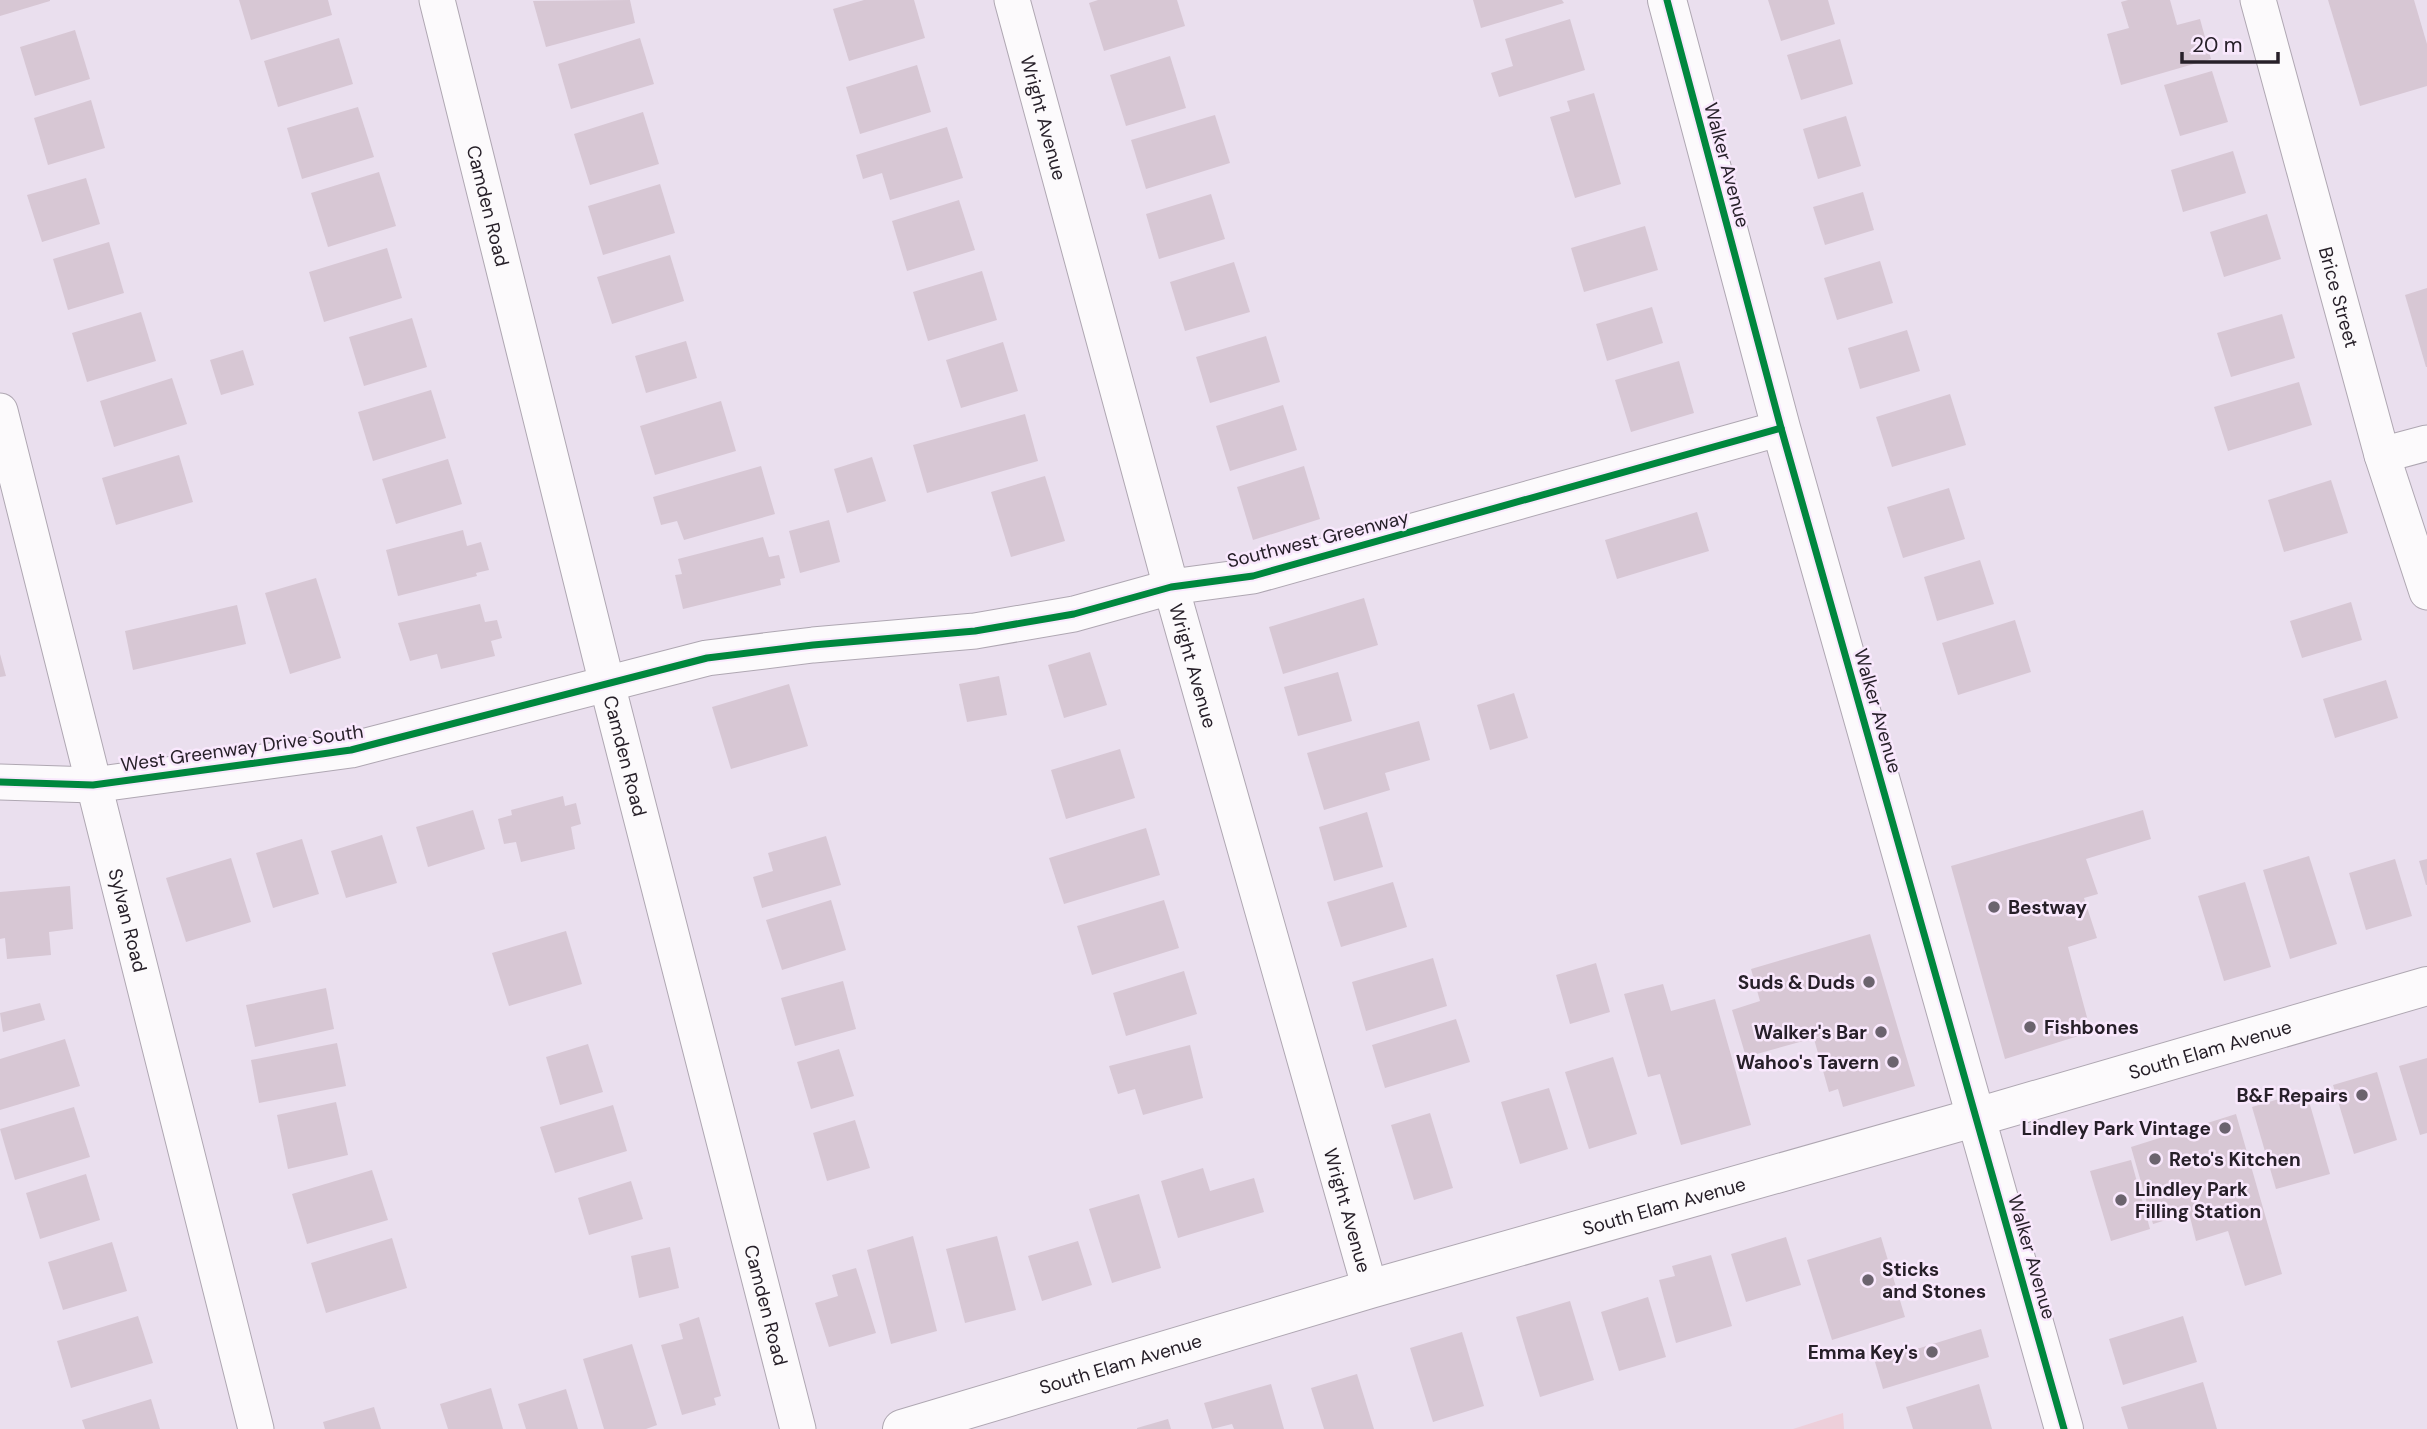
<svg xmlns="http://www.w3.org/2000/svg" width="2427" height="1429" font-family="'DM Sans',sans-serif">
<rect width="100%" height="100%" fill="#eadfee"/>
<polygon fill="#edcfda" points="1843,1413 1844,1429 1793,1429"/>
<g fill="#d7c7d4">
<polygon points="0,0 50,0 50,1 0,16"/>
<polygon points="239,0 328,0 332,15 251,40"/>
<polygon points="630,0 635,23 546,47 533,1"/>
<polygon points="864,0 914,0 925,38 849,61 833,9"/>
<polygon points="1098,0 1177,0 1185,26 1104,51 1089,3"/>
<polygon points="1473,0 1562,0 1564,3 1481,28"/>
<polygon points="1768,0 1828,0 1835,24 1781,41"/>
<polygon points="2128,0 2170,0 2177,25 2200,19 2211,59 2121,85 2107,34 2129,28 2121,2"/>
<polygon points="2328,0 2414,0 2427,44 2427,86 2360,106"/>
<polygon points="1570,19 1585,70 1499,97 1491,73 1513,66 1505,39"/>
<polygon points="75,30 90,79 35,96 20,47"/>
<polygon points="339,38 353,84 278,107 264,61"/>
<polygon points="640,38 654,84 571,109 558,64"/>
<polygon points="1840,39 1853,84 1801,100 1787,55"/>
<polygon points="1170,56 1186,108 1126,126 1110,75"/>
<polygon points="917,65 931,112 860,134 846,87"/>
<polygon points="2212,71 2228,122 2180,136 2164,85"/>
<polygon points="1594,93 1621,184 1575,198 1550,117 1570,111 1567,101"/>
<polygon points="91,100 105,148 48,165 34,118"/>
<polygon points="358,107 374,157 302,179 287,128"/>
<polygon points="643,112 659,164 590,185 574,134"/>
<polygon points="1215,115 1230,163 1146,189 1131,140"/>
<polygon points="1846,116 1861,166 1818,179 1803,129"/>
<polygon points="947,127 963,178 890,200 882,173 863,179 856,155"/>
<polygon points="2233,151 2246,193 2183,212 2171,170"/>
<polygon points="379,172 396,226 328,247 311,193"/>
<polygon points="86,178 100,224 42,242 27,195"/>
<polygon points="660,184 675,233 603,255 588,206"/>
<polygon points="1863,192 1874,230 1825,245 1813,207"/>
<polygon points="1211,194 1225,239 1159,259 1146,214"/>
<polygon points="959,200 975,250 907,271 892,221"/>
<polygon points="2267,214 2281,259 2224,277 2210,232"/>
<polygon points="1645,226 1658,270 1584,292 1571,248"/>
<polygon points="109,242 124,293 68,310 53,259"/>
<polygon points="387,248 402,298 324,322 309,272"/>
<polygon points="670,255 684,301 612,324 597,277"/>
<polygon points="1880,261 1893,303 1837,320 1824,278"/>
<polygon points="1234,262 1250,312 1185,331 1170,282"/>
<polygon points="982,271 997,320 928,341 913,292"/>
<polygon points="2427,288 2427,367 2426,367 2405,295"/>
<polygon points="1652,307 1663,343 1607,361 1596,324"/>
<polygon points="141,312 156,361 87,382 72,333"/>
<polygon points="2282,314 2295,358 2231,377 2217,333"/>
<polygon points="412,318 427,367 364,386 349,337"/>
<polygon points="1907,330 1920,371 1860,389 1848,348"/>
<polygon points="1266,336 1280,382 1210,403 1196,357"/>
<polygon points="686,341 697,378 646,393 635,356"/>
<polygon points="1003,342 1018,391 961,408 946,360"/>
<polygon points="243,350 254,385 221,395 210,360"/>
<polygon points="1679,361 1694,413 1631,432 1615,380"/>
<polygon points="172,378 187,424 114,447 100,401"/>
<polygon points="2299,382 2312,425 2228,451 2214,407"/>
<polygon points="431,390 446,438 373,461 358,412"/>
<polygon points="1950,394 1966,445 1892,467 1876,417"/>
<polygon points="721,401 736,451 655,475 640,426"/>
<polygon points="1283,405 1297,450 1230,471 1216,426"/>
<polygon points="1025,414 1038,461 927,493 913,445"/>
<polygon points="179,455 193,502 116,525 102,478"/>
<polygon points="872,457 886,501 847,513 834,469"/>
<polygon points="448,459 462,504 396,524 382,479"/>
<polygon points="761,466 775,514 684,540 677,521 661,525 653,497"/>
<polygon points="1304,466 1320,519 1253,540 1237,487"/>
<polygon points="1045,476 1065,541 1011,557 991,492"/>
<polygon points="2331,480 2348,533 2284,552 2268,500"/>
<polygon points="1949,488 1965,539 1903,558 1887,507"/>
<polygon points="1697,512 1709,551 1617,579 1605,540"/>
<polygon points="829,520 840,562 800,573 789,531"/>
<polygon points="463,530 467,546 481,542 489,570 476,573 477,576 398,596 386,550"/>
<polygon points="763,537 769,557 779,555 785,578 780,579 781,585 683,609 675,575 682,574 678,559"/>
<polygon points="1980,560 1994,604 1937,621 1924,577"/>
<polygon points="316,578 341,658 290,674 265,593"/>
<polygon points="1364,598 1378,645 1283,674 1269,627"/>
<polygon points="2351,602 2362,640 2302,658 2290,621"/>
<polygon points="480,604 485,622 497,620 502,638 491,641 495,656 441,669 437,654 410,661 398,623"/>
<polygon points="237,605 246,644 133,670 125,631"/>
<polygon points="2015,620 2031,672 1958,695 1942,643"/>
<polygon points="1090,652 1107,705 1064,718 1048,665"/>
<polygon points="0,654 6,676 0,677"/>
<polygon points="1338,672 1352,721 1298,736 1284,687"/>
<polygon points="999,676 1007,715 967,722 959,684"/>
<polygon points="2386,680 2398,718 2335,738 2323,699"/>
<polygon points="789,684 808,746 731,769 712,707"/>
<polygon points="1514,693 1528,738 1490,750 1477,705"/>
<polygon points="1419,721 1430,760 1385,773 1390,790 1324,810 1307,753"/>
<polygon points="1120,749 1135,798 1066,819 1051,770"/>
<polygon points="563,796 565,806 576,803 581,824 571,827 575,849 521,862 516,842 504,844 498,819 512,815 511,810"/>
<polygon points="473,810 485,849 428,867 416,827"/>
<polygon points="2143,810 2151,839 2086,859 2098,894 2084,898 2097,938 2068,947 2091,1032 2005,1059 1951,866"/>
<polygon points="1367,812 1383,867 1334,881 1319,827"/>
<polygon points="1146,828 1160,875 1064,904 1049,858"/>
<polygon points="382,835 397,883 346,898 331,851"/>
<polygon points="826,836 841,885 762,908 753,877 773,871 768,853"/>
<polygon points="302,839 319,894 273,908 256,853"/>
<polygon points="2309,856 2337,944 2290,959 2263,870"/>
<polygon points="231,858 251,922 186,942 166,878"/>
<polygon points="2395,859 2412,916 2366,930 2349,873"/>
<polygon points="2427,859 2427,885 2426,885 2419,861"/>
<polygon points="1393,882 1407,927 1341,947 1327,902"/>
<polygon points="2245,882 2271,967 2224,981 2198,896"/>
<polygon points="70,886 73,929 49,932 51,955 7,959 5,938 0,939 0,892"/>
<polygon points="831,900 846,950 782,970 766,920"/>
<polygon points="1164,900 1179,948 1092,975 1077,926"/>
<polygon points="566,931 582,984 509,1006 492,953"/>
<polygon points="1870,934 1915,1086 1843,1107 1838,1089 1829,1092 1814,1039 1832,1033 1746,1057 1732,1010 1760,1001 1751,969"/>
<polygon points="1433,958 1447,1006 1366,1031 1352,982"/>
<polygon points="1596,963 1610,1012 1570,1024 1556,975"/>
<polygon points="1184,971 1197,1014 1126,1036 1113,993"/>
<polygon points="843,981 856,1029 795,1046 781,998"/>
<polygon points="1663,984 1671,1011 1715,999 1751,1125 1681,1145 1660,1074 1648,1077 1624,994"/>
<polygon points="326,988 334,1029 255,1047 246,1005"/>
<polygon points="40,1003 45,1020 3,1032 0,1013"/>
<polygon points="1456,1019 1470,1062 1385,1088 1372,1045"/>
<polygon points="65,1039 80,1086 0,1110 0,1059"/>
<polygon points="337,1043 346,1086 259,1103 251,1060"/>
<polygon points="588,1044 603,1092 560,1105 546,1057"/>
<polygon points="1190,1045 1203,1098 1143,1115 1135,1089 1118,1094 1109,1066"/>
<polygon points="839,1049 854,1096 811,1109 797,1062"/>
<polygon points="1613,1057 1637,1134 1589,1149 1565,1072"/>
<polygon points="2427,1058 2427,1133 2420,1135 2399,1066"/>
<polygon points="2377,1072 2397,1140 2354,1154 2333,1085"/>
<polygon points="1549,1088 1568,1149 1520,1164 1501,1102"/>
<polygon points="2306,1091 2330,1174 2276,1189 2252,1107"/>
<polygon points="336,1102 348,1155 288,1169 277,1115"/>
<polygon points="613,1105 627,1151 555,1173 540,1127"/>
<polygon points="74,1107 90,1157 15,1180 0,1129"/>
<polygon points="1430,1113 1453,1188 1414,1200 1391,1125"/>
<polygon points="2236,1114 2282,1274 2245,1286 2228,1231 2196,1241 2189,1213 2153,1224 2131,1147"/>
<polygon points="855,1120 870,1168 827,1181 813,1133"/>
<polygon points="2131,1160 2150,1229 2111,1241 2090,1171"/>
<polygon points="1203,1168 1210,1191 1254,1178 1264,1212 1178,1238 1161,1181"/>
<polygon points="372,1170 388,1220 307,1244 292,1194"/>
<polygon points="86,1174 100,1220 40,1239 26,1193"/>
<polygon points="631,1181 643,1219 589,1235 578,1198"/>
<polygon points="1139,1194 1161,1268 1112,1283 1089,1209"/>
<polygon points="913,1236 937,1331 891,1344 867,1250"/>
<polygon points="997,1236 1016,1310 965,1323 946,1249"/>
<polygon points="1786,1237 1801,1285 1746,1302 1731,1254"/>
<polygon points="1881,1237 1905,1317 1832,1340 1807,1260"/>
<polygon points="392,1238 407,1288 326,1313 311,1263"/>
<polygon points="1078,1241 1092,1285 1042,1301 1028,1256"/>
<polygon points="112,1242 127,1291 63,1310 48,1262"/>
<polygon points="670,1247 679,1288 639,1298 631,1256"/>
<polygon points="1711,1255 1732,1326 1676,1343 1659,1280 1675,1276 1672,1266"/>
<polygon points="856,1268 876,1333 829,1347 815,1303 838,1296 832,1275"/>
<polygon points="1648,1297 1666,1357 1619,1371 1601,1312"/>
<polygon points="1570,1301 1594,1380 1540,1397 1516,1317"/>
<polygon points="138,1316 153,1363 71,1388 57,1341"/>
<polygon points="2183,1316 2197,1362 2123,1385 2109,1339"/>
<polygon points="699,1317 721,1396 714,1398 716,1405 682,1415 661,1345 683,1339 679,1324"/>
<polygon points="1981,1329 1989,1357 1883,1389 1875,1362"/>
<polygon points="1462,1332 1484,1406 1433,1422 1410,1348"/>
<polygon points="632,1344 657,1425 646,1429 604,1429 583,1359"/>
<polygon points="1357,1374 1374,1429 1324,1429 1311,1388"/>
<polygon points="2203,1382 2217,1429 2128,1429 2121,1407"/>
<polygon points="1271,1384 1284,1429 1234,1429 1232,1424 1212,1429 1204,1403"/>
<polygon points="1979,1384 1992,1429 1913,1429 1906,1407"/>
<polygon points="491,1388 503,1429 448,1429 440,1404"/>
<polygon points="566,1389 578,1429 526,1429 518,1404"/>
<polygon points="151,1399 160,1429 85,1429 82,1420"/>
<polygon points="374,1407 381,1429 325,1429 323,1422"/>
<polygon points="1168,1419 1171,1429 1137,1429 1137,1428"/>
</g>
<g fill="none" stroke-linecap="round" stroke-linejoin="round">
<defs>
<g id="minor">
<path id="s1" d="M 437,0 L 607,684 L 798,1429"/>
<path id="s2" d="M 1012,0 L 1171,587 L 1370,1289"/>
<path id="s3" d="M 2258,0 L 2382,455 L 2427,592"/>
<path id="s4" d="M 0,411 L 256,1429"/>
<polyline points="2382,455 2427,443"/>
<polyline points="0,782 93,785 351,750 707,658 813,645 975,631 1074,614 1171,587 1253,576 1781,428"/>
</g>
<g id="tertiary">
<polyline points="1667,0 1781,428 2064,1429"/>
<path id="s5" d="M 902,1429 L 1370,1289 L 1977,1117 L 2427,986"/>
</g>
</defs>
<use href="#minor" stroke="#afa7b2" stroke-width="37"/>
<use href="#tertiary" stroke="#afa7b2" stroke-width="40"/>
<use href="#minor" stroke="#fcfafc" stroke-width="35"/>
<use href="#tertiary" stroke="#fcfafc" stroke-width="38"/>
<defs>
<g id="cycleway">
<polyline points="1667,0 1781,428 2064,1429"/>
<polyline points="0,782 93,785 351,750 707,658 813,645 975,631 1074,614 1171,587 1253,576 1781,428"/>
</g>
</defs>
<use href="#cycleway" stroke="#f9e8fd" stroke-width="11"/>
<use href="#cycleway" stroke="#00873e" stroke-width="7"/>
</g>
<g fill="#6b636e" stroke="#f9e8fd" stroke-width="2.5">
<circle cx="1994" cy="907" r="7"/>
<circle cx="1869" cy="982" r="7"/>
<circle cx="2030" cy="1027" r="7"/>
<circle cx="1881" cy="1032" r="7"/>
<circle cx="1893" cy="1062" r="7"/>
<circle cx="2362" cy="1095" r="7"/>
<circle cx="2225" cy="1128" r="7"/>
<circle cx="2155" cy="1159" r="7"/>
<circle cx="2121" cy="1200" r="7"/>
<circle cx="1868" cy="1280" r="7"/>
<circle cx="1932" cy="1352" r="7"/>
</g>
<g text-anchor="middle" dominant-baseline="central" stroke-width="5" stroke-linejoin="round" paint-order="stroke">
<g font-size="19" fill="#272029" stroke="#f9e8fd">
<text stroke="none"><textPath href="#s2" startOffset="122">Wright Avenue</textPath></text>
<text transform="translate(1727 165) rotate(75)">Walker Avenue</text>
<text stroke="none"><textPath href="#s1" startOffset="212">Camden Road</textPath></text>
<text stroke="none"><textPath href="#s3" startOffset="308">Brice Street</textPath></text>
<text transform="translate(1318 539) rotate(-14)">Southwest Greenway</text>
<text stroke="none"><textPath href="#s2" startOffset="690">Wright Avenue</textPath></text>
<text transform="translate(1878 711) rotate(74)">Walker Avenue</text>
<text transform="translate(242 748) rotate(-8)">West Greenway Drive South</text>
<text stroke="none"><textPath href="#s1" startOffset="779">Camden Road</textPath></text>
<text stroke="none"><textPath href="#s4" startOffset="525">Sylvan Road</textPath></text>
<text stroke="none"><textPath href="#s5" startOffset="1362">South Elam Avenue</textPath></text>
<text stroke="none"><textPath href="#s5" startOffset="794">South Elam Avenue</textPath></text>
<text stroke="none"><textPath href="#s2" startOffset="1256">Wright Avenue</textPath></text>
<text transform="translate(2032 1257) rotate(74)">Walker Avenue</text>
<text stroke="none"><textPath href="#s1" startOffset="1346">Camden Road</textPath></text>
<text stroke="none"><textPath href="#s5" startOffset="228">South Elam Avenue</textPath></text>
</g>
<g font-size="19" font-weight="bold" fill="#272029" stroke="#f9e8fd" text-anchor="end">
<text x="2008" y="907" text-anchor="start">Bestway</text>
<text x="1855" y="982">Suds &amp; Duds</text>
<text x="2044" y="1027" text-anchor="start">Fishbones</text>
<text x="1867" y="1032">Walker's Bar</text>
<text x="1879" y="1062">Wahoo's Tavern</text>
<text x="2348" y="1095">B&amp;F Repairs</text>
<text x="2211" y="1128">Lindley Park Vintage</text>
<text x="2169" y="1159" text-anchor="start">Reto's Kitchen</text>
<text x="2135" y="1189" text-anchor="start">Lindley Park<tspan x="2135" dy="22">Filling Station</tspan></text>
<text x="1882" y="1269" text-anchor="start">Sticks<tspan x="1882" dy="22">and Stones</tspan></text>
<text x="1918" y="1352">Emma Key's</text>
</g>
</g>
<path d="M2182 52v10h96v-10" fill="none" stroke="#272029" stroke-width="3.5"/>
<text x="2192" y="52" font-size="21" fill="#272029" stroke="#f9e8fd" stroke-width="5" paint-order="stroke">20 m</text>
</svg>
